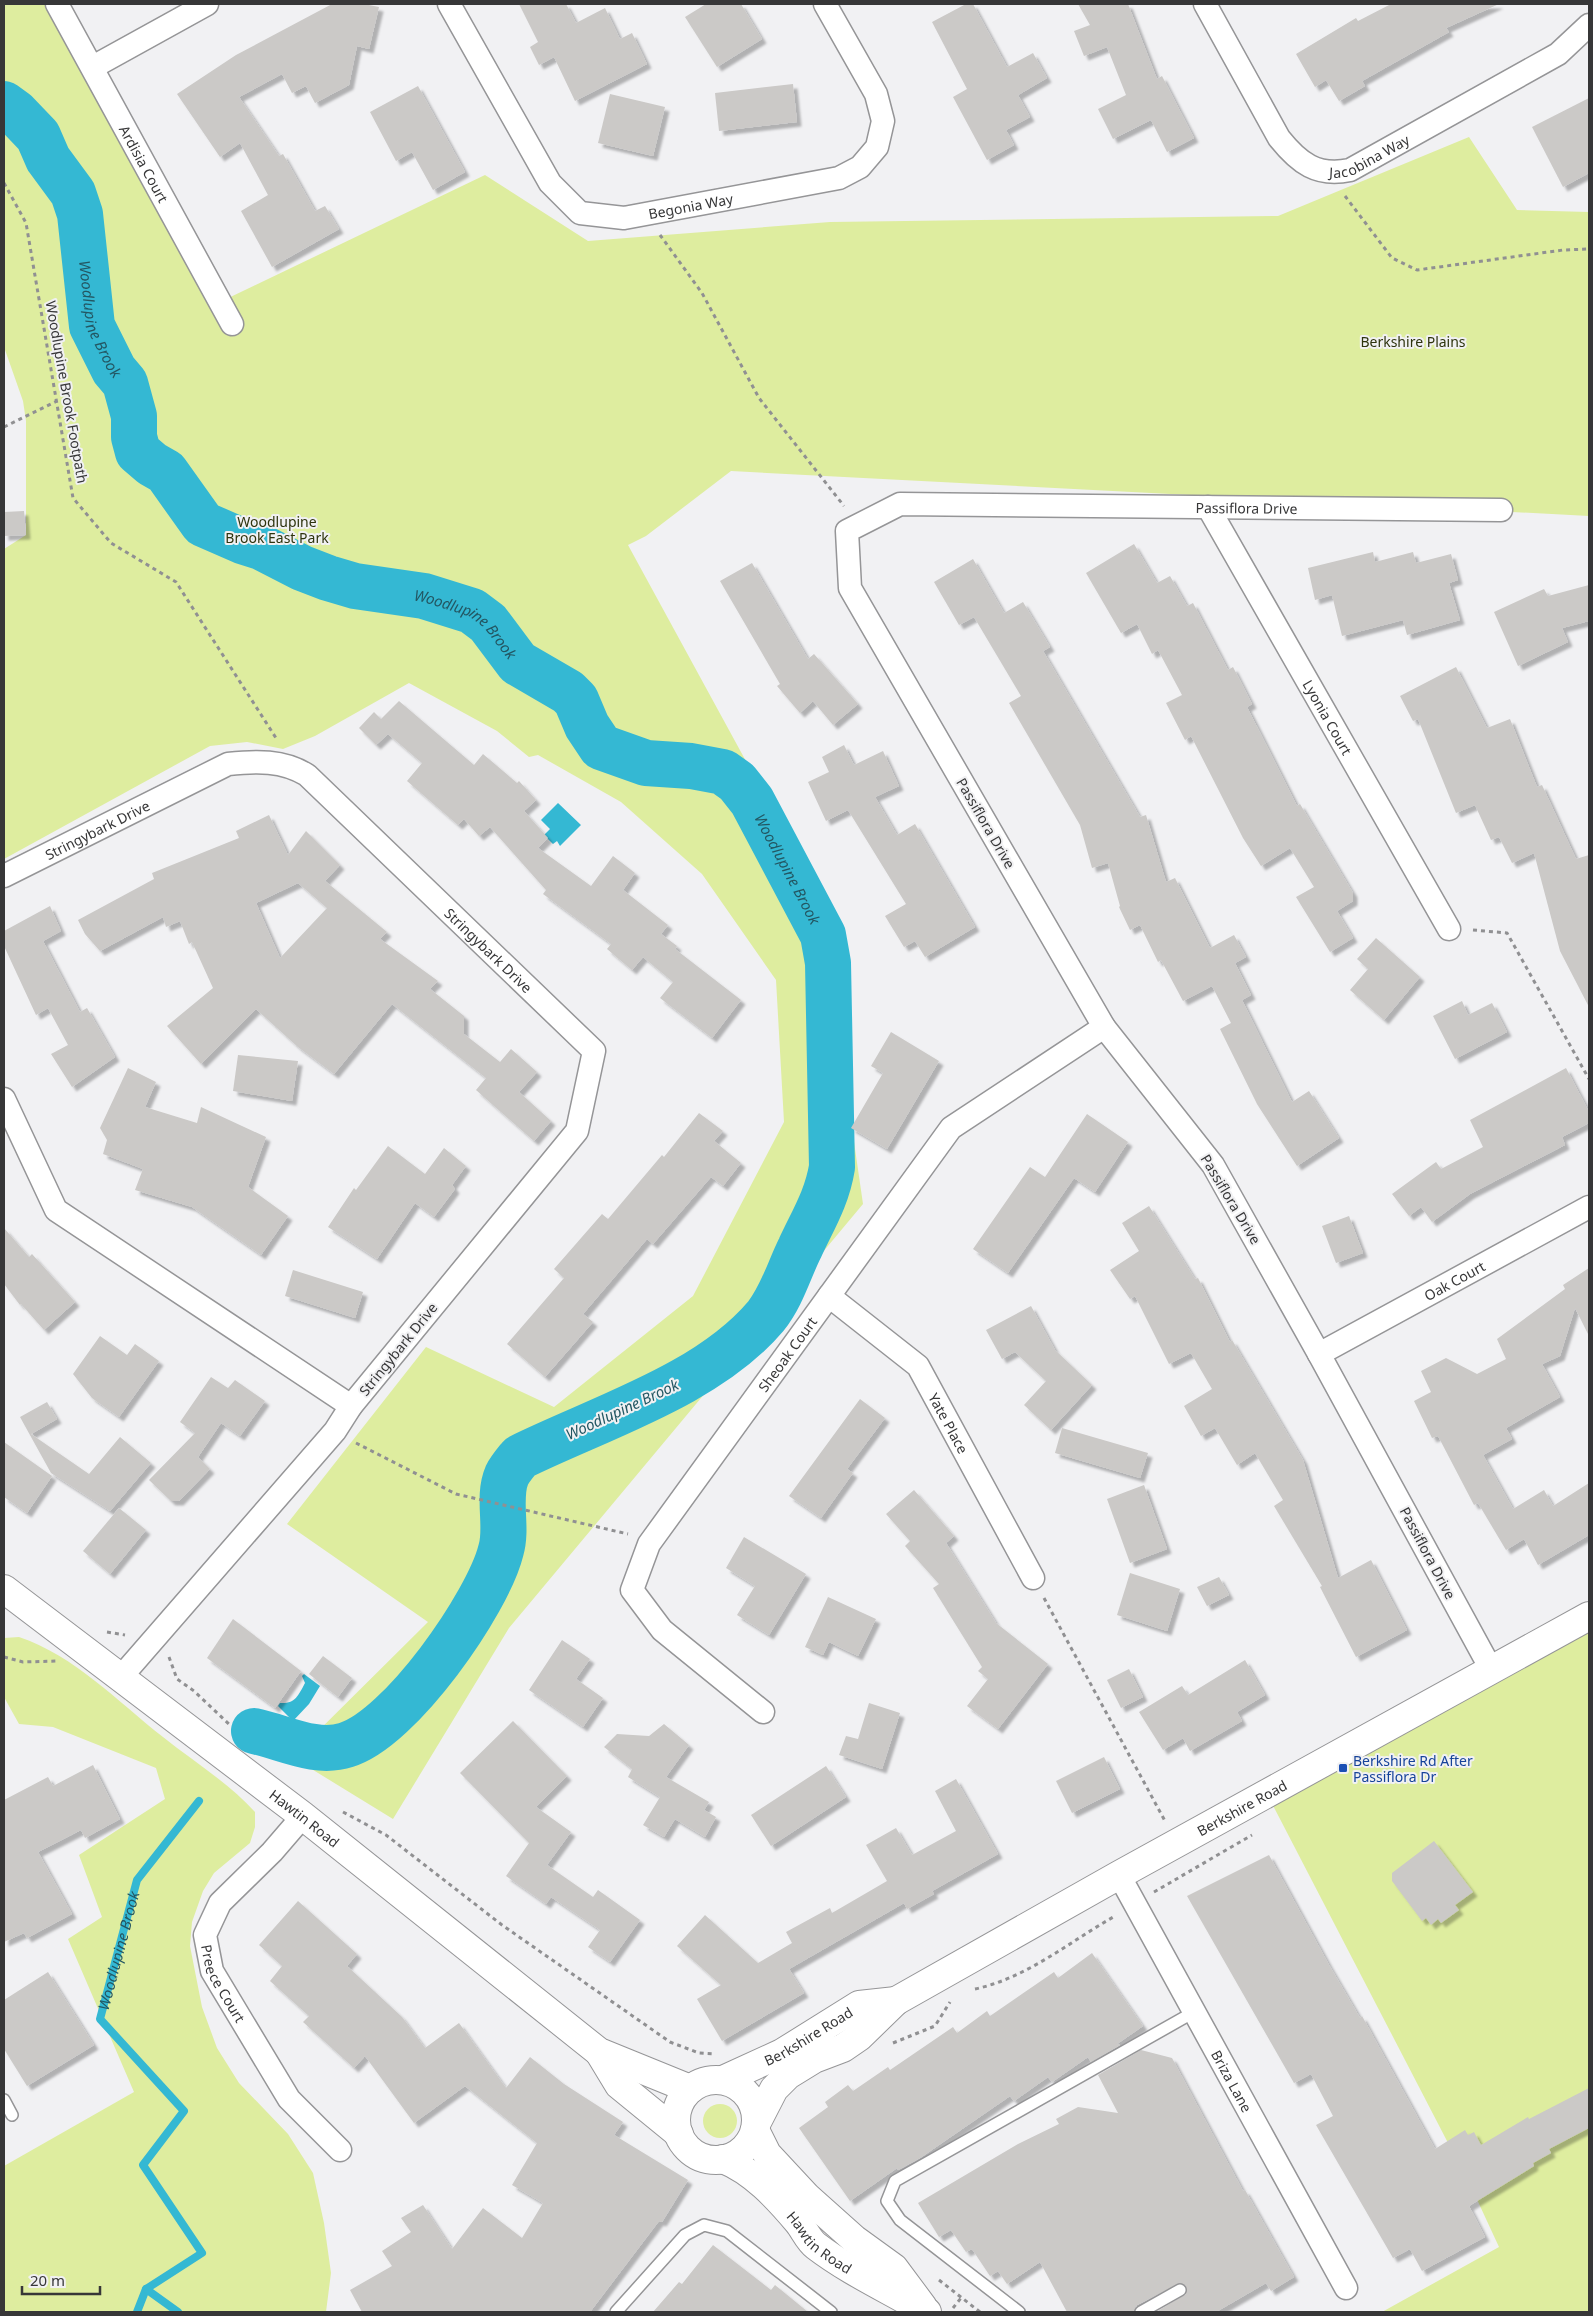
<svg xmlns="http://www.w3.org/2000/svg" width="1593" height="2316" font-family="'Noto Sans',sans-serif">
<defs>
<filter id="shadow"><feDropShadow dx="4.5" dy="4.5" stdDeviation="1" flood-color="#0004"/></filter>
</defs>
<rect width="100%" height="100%" fill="#f1f1f3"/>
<g fill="#deed9f">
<polygon points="4,4 57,4 220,302 485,175 588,241 830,222 1278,216 1469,137 1517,210 1589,212 1589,516 731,471 646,536 628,545 771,807 849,974 843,1066 863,1204 509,1628 393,1819 292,1757 428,1622 287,1524 426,1347 554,1407 693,1296 784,1122 776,980 702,874 621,802 538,755 529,757 497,731 409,683 315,736 283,749 247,742 210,746 4,859 4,549 26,535 26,421 23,401 4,347"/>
<polygon points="1589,1614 1589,2312 1382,2312 1499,2247 1474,2193 1267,1794"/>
<path d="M 19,1637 C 75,1656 117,1701 163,1737 C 194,1762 229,1783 255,1812 L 255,1827 L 250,1843 L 214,1873 L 203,1891 L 192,1922 L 190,1946 L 202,2007 L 217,2048 L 239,2083 L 288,2134 L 313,2173 L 324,2223 L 331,2273 L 326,2312 L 4,2312 L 4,2166 L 134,2092 L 68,1939 L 102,1917 L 79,1855 L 165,1799 L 156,1768 L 53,1727 L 19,1724 L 4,1697 L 4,1638 Z"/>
<circle cx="720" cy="2121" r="17"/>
</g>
<g fill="#34b8d3">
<polygon points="558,803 581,825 560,846 557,841 553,844 544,835 550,829 541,820"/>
<path d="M 304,1674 L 320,1686 L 309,1704 L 293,1721 L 278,1706 L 280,1703 C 295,1704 298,1696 305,1683 L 302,1676 Z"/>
</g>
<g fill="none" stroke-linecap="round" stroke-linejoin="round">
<g stroke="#34b8d3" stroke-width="8">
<polyline points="137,2312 146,2289"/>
<path id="s1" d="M 178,2312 L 146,2289 L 202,2253 L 143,2165 L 184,2111 L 100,2019 L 137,1880 L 199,1801"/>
</g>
<path stroke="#34b8d3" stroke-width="46" id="s2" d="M 4,104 L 15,112 L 38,136 L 48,159 L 73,193 L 80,214 L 92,326 L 114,370 L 125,383 L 134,416 L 134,437 L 138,452 L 152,464 L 166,472 L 203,524 L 242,541 L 261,547 L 302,568 L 328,578 L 355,586 L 424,596 L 472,611 L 488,623 L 518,663 L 568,692 L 576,700 L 587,726 L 601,747 L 646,763 L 691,766 L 723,772 L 737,782 L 752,801 L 823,935 L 828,963 L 832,1167 C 827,1198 813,1220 800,1248 C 789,1270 782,1296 766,1316 C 708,1385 599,1418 520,1457 C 516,1462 510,1469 507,1475 C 497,1498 508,1526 501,1550 C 488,1603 400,1729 346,1745 C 316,1755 283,1737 254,1731"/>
</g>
<g fill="#cbc9c7" fill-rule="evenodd" filter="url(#shadow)">
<polygon points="332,4 364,4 379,7 369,49 357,46 349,85 315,103 306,86 292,93 282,74 239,97 279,156 283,154 315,211 325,206 339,229 272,267 241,211 268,195 240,143 220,157 177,94 236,55"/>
<polygon points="519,4 566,4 576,23 605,8 620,39 632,33 647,64 575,101 554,57 539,65 530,47 538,42"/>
<polygon points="706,4 741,4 762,39 717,67 685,17"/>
<polygon points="966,4 973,4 1007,67 1033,53 1047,78 1018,95 1030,117 1006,130 1014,145 987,160 953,97 967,89 932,22"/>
<polygon points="1078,4 1128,4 1157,79 1162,76 1194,138 1167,152 1151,120 1113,139 1098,109 1126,95 1107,47 1084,56 1074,31 1090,25"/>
<polygon points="1391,4 1499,4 1446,28 1449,32 1362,81 1365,86 1339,101 1326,80 1315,87 1296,54 1356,18 1358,21"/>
<polygon points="793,84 797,122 719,131 715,93"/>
<polygon points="418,86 465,172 433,190 412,152 396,161 370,112"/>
<polygon points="610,94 665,107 653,156 598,143"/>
<polygon points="1589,98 1589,173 1563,187 1532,127"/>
<polygon points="24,511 26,535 4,536 4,512"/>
<polygon points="1134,544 1157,583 1170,576 1187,606 1193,603 1228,670 1233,667 1252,704 1247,707 1297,806 1300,804 1353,893 1353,901 1337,911 1353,938 1330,952 1296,897 1314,887 1290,848 1261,866 1243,838 1191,736 1185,740 1166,703 1182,695 1158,650 1152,654 1137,624 1121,633 1086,573"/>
<polygon points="1373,552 1375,562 1413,552 1416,563 1451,554 1458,580 1449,583 1460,620 1407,635 1403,620 1342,636 1332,595 1315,600 1308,568"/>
<polygon points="973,559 1004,613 1023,602 1050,647 1043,651 1140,817 1146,815 1166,882 1175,878 1210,948 1234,935 1246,957 1235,963 1251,995 1242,1000 1292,1102 1309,1091 1339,1138 1297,1166 1257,1104 1220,1029 1231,1023 1212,986 1183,1001 1161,960 1158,962 1140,925 1130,930 1119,907 1120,906 1108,863 1092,868 1080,825 1009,703 1021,696 974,617 959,625 934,582"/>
<polygon points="752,563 808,659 814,654 858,704 833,725 813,701 800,713 777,686 780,684 720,581"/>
<polygon points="1589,585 1589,621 1562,628 1568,642 1518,666 1494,612 1544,589 1548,596"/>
<polygon points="1456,667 1487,728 1510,719 1537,787 1542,785 1576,859 1589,855 1589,1007 1560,951 1534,853 1512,863 1499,837 1491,840 1475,805 1456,813 1418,719 1413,721 1400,696"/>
<polygon points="399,701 474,765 483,754 517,783 519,781 536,800 524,811 548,838 538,848 591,886 613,856 635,873 623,890 668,925 661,934 677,946 675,949 741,1000 712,1038 660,998 673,982 643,957 632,970 607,949 611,944 543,894 546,890 490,827 479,836 464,819 458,825 407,781 422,763 388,734 376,745 359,728 374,712 381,719"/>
<polygon points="844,745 854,765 883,751 899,786 875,797 897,835 915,824 975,927 925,957 915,941 904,947 885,916 906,904 848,810 826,821 808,782 829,772 822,757"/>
<path d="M 269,815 L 288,855 L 306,831 L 340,865 L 325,881 L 387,932 L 380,939 L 438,981 L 430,989 L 464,1016 L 464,1034 L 500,1062 L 511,1049 L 537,1072 L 519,1092 L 551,1121 L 534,1141 L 476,1090 L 486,1078 L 392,1004 L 334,1074 L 298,1047 L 256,1009 L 201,1064 L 167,1026 L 213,988 L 192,942 L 189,944 L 180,921 L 166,927 L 163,917 L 100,951 L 85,934 L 78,920 L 154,879 L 152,873 L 239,838 L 236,831 ZM 298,883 L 327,908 L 280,958 L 256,903 Z"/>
<polygon points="50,906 61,931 43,941 80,1012 87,1008 115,1057 72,1087 51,1054 68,1045 48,1008 36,1015 4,946 4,931"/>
<polygon points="1376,938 1420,977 1384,1020 1350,990 1368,969 1357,959"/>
<polygon points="1462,1001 1468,1015 1492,1003 1507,1032 1455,1059 1433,1016"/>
<polygon points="891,1032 939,1061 887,1149 851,1128 883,1073 871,1066"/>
<polygon points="238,1055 298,1061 292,1101 233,1091"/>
<polygon points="128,1068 156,1082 145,1107 197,1123 201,1107 266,1137 248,1187 288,1216 261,1255 192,1207 135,1190 143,1169 103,1154 107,1140 100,1128"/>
<polygon points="1566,1068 1589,1112 1589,1123 1562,1137 1565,1145 1470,1194 1432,1222 1421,1207 1409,1216 1392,1194 1436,1162 1441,1169 1483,1147 1470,1120"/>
<polygon points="699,1113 723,1131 714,1141 741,1163 723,1186 711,1177 653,1244 647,1239 583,1314 593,1322 545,1377 507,1344 564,1278 554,1269 602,1214 608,1219 662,1155 664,1157"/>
<polygon points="1087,1114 1128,1142 1095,1192 1074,1178 1008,1273 973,1249 1030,1167 1045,1177"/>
<polygon points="388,1146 425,1174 444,1148 466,1166 452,1185 455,1189 434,1217 415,1203 377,1259 328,1227 354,1188 356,1190"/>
<polygon points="1149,1206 1195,1279 1198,1278 1230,1342 1232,1340 1303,1460 1338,1578 1371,1560 1407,1630 1356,1657 1320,1587 1322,1586 1274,1506 1283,1500 1255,1453 1237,1465 1215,1428 1201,1436 1184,1406 1212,1389 1191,1353 1169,1364 1135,1296 1130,1299 1110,1270 1139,1251 1122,1223"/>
<polygon points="1349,1216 1363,1253 1336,1263 1322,1226"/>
<polygon points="4,1228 29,1257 32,1254 75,1302 44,1330 21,1304 20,1305 4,1284"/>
<polygon points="1589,1268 1589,1336 1575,1308 1560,1356 1542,1364 1560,1397 1506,1428 1512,1439 1483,1455 1513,1509 1544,1490 1553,1506 1589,1483 1589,1535 1538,1565 1524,1539 1506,1550 1478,1503 1474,1505 1438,1436 1432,1438 1414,1401 1431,1392 1421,1371 1446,1358 1477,1374 1506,1359 1497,1339 1565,1289 1563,1285"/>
<polygon points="293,1270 363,1292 355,1318 285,1296"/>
<polygon points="1031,1306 1055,1350 1092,1385 1051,1430 1024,1405 1046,1381 1015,1352 1002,1359 986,1330"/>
<polygon points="100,1336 127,1355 135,1344 159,1361 119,1417 92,1398 73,1374"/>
<polygon points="211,1377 228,1388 235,1380 265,1401 240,1436 221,1423 198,1457 210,1469 179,1501 171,1501 149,1480 195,1433 180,1422"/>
<polygon points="860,1399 885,1418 847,1469 853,1473 821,1518 789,1496"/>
<polygon points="47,1402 57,1419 31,1434 89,1474 120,1437 151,1463 110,1511 51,1473 20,1417"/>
<polygon points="1062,1428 1148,1453 1140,1478 1055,1453"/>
<polygon points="4,1442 52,1476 27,1513 4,1497"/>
<polygon points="1144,1485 1167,1549 1130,1563 1107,1499"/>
<polygon points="914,1490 954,1536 946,1543 996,1623 1048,1664 998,1729 967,1706 988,1679 978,1671 982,1667 933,1588 939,1584 905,1546 910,1541 886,1514"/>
<polygon points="119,1508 146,1530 110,1574 83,1551"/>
<polygon points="744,1537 806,1574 769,1635 737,1615 755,1586 726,1568"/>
<polygon points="1130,1573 1180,1589 1167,1631 1117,1615"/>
<polygon points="1219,1577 1229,1595 1207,1606 1197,1587"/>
<polygon points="828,1597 876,1619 858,1656 829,1642 823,1655 805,1647"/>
<polygon points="233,1619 301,1671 275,1708 207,1658"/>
<polygon points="562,1640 590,1659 576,1679 603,1698 583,1727 529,1690"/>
<polygon points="323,1656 352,1678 338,1697 309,1674"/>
<polygon points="1245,1660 1265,1695 1237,1712 1242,1721 1190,1751 1183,1738 1163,1750 1139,1712 1182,1686 1188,1695"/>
<polygon points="1129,1669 1143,1697 1121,1708 1107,1680"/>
<polygon points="869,1703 900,1713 882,1769 839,1755 846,1736 858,1739"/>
<polygon points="513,1721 567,1776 536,1807 571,1832 547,1865 593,1897 598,1890 640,1920 610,1962 588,1947 600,1930 551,1897 546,1904 506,1876 529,1843 460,1773"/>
<polygon points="664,1724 689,1745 666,1777 709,1802 704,1810 716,1817 705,1837 675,1819 664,1837 643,1825 660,1797 628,1777 632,1769 604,1747 617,1734 649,1736"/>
<polygon points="1104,1757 1120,1789 1072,1813 1056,1781"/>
<polygon points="93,1765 120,1819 85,1838 81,1830 38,1852 72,1914 27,1938 24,1933 4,1942 4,1800 48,1777 53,1786"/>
<polygon points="826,1766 846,1797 771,1846 751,1815"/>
<polygon points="956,1779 998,1854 932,1891 934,1894 907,1909 904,1903 789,1969 804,1993 722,2041 697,1999 721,1985 677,1946 705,1915 758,1963 792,1943 786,1932 830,1908 832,1913 887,1881 866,1845 896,1828 912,1855 956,1831 935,1791"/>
<polygon points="1434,1841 1473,1892 1455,1905 1459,1910 1441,1923 1438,1919 1431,1925 1426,1918 1422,1921 1392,1881 1392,1873"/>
<polygon points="1269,1855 1329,1965 1360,2018 1362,2016 1435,2149 1465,2130 1468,2135 1474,2132 1481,2145 1528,2117 1529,2119 1589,2088 1589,2128 1549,2149 1551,2153 1533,2163 1534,2166 1469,2206 1485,2237 1422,2271 1410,2249 1393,2258 1316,2125 1333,2116 1311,2074 1294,2083 1187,1896"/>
<polygon points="298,1901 357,1954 347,1966 402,2017 425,2048 459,2023 506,2088 530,2057 564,2084 623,2122 614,2135 688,2180 662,2222 659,2221 590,2312 362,2312 350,2290 392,2266 382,2251 411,2232 401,2218 423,2205 452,2249 483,2208 522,2238 543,2203 512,2185 537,2143 465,2086 414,2123 365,2056 354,2068 303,2022 309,2016 270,1981 282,1966 259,1945"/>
<polygon points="1092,1953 1143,2026 1117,2044 1120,2045 1091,2062 1088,2057 1052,2082 1048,2077 1014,2101 1010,2096 920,2158 898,2170 897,2168 850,2201 799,2128 828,2107 825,2102 848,2085 853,2091 888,2067 890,2070 953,2027 957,2033 987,2011 990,2016 1054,1972 1058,1978"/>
<polygon points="48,1972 94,2045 27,2086 4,2049 4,2000"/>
<polygon points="1141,2050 1172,2058 1243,2191 1245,2190 1294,2277 1271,2291 1266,2283 1216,2312 1156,2312 1186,2294 1186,2286 1180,2283 1137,2305 1134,2312 1067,2312 1040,2262 1007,2284 998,2271 990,2276 972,2249 966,2252 951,2230 939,2237 918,2203 1018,2144 1059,2124 1056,2119 1078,2107 1118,2113 1098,2075"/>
<polygon points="713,2245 771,2290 775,2285 808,2312 653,2312 679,2282 682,2284"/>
</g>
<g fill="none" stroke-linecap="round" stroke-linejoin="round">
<defs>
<g id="service">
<polyline points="4,2100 12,2115"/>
<polyline points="616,2312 685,2235 704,2225 727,2231 831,2312"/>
<polyline points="1019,2312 900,2220 887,2201 895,2181 1194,2012"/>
<polyline points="1141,2312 1180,2290"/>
</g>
<g id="minor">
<path id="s3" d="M 57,4 L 232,324"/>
<path id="s4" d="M 449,4 L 550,183 L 580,213 L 624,218 L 839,178 L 860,167 L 877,147 L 883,121 L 876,94 L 825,4"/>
<path id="s5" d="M 1205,4 L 1279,138 C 1299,163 1317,177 1350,170 L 1558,54 L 1589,25"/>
<polyline points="93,67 207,4"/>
<path id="s6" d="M 1208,507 L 1449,929"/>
<path id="s7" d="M 4,876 L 228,764 C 256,761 283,760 307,775 L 594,1051 L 577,1131 L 351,1406 L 335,1431 L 121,1677"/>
<polyline points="4,1099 56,1210 351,1406"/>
<path id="s8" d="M 829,1296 L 918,1366 L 1033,1578"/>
<path id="s9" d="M 1319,1354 L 1589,1207"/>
<path id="s10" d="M 1492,1671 L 1319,1354 L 1213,1165 L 1104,1027 L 850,588 L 847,531 L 900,504 L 1501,510"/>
<path id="s11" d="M 763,1712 L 662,1630 L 632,1590 L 649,1544 L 951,1128 L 1104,1027"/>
<path id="s12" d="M 303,1816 L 272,1852 L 220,1903 L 205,1935 L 212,1971 L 289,2099 L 340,2150"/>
<path id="s13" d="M 1119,1875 L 1346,2288"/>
</g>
<g id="secondary">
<path id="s14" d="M 4,1589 L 303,1816 L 599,2052 L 690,2089"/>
<polyline points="599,2052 619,2085 679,2134"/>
<path id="s15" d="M 723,2080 L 782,2053 L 859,2005 L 896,2001"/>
<circle cx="716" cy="2120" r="40"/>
<path id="s16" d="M 756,2124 L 774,2089 L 788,2075 L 814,2059 L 843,2048 L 859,2037 L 896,2001 L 1119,1875 L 1589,1616"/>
<polyline points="755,2130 767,2154 807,2197 854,2239 894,2268 923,2307"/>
<path id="s17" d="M 723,2159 C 753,2171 777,2197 798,2222 C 804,2229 808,2240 816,2246 C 850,2272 890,2290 927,2312"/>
</g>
</defs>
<use href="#service" stroke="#959597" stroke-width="14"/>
<use href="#minor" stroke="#959597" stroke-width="25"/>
<use href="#secondary" stroke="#959597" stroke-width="30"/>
<g stroke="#909092" stroke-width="3" stroke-dasharray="4 4" stroke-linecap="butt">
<polyline points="4,183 26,223 73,498 111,543 176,582 276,738"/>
<polyline points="1345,196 1392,258 1417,270 1563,250 1589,249"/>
<polyline points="660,235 702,293 759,398 844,506"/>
<polyline points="4,427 57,401"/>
<polyline points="1473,930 1507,933 1589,1079"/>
<polyline points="356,1443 456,1494 628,1534"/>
<polyline points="1044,1598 1165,1821"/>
<polyline points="107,1632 125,1635"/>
<polyline points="4,1657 23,1662 56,1661"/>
<polyline points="169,1657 177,1679 194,1691 230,1725"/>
<polyline points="343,1812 386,1835 502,1925 670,2042 699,2053 714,2054"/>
<polyline points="1154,1892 1252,1835"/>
<path d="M 975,1989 C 1027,1978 1069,1942 1115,1916"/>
<polyline points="893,2043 935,2026 950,2002"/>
<polyline points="939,2280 980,2312"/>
<polyline points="953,2308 961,2298"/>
</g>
<use href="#service" stroke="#fff" stroke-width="11"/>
<use href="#minor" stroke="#fff" stroke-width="22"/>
<use href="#secondary" stroke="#fff" stroke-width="28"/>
</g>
<rect fill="#1a4fb4" stroke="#f1f1f3" stroke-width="2" x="1338" y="1763" width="10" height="10" rx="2.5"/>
<g text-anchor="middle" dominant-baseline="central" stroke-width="4" stroke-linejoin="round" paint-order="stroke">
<g font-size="14" fill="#373738" stroke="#f1f1f3">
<text stroke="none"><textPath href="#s5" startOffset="259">Jacobina Way</textPath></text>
<text stroke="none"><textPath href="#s3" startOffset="182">Ardisia Court</textPath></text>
<text stroke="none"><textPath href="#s4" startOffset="360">Begonia Way</textPath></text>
<text transform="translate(67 392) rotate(80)">Woodlupine Brook Footpath</text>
<text stroke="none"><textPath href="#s10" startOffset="1724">Passiflora Drive</textPath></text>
<text stroke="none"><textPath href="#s6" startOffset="242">Lyonia Court</textPath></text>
<text transform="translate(986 823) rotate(60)">Passiflora Drive</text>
<text stroke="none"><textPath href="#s7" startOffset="104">Stringybark Drive</textPath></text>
<text stroke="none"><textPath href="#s7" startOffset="584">Stringybark Drive</textPath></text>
<text transform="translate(1231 1199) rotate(59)">Passiflora Drive</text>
<text stroke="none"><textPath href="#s9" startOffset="154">Oak Court</textPath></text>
<text transform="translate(398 1349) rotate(-51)">Stringybark Drive</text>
<text stroke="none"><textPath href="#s11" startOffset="464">Sheoak Court</textPath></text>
<text stroke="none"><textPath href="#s8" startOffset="178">Yate Place</textPath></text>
<text transform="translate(1428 1553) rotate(62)">Passiflora Drive</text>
<text stroke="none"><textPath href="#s16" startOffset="588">Berkshire Road</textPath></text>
<text stroke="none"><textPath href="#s14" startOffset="378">Hawtin Road</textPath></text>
<text stroke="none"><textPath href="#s12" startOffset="208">Preece Court</textPath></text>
<text stroke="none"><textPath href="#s15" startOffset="96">Berkshire Road</textPath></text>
<text stroke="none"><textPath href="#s13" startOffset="235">Briza Lane</textPath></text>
<text stroke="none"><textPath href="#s17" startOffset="129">Hawtin Road</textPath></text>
</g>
<g font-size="14" fill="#2e340e" stroke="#f1f1f3">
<text x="1413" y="341">Berkshire Plains</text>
<text x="277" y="521">Woodlupine<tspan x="277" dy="16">Brook East Park</tspan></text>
</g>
<g font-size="14" fill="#164399" stroke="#f1f1f3" text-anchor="start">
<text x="1353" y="1760">Berkshire Rd After<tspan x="1353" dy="16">Passiflora Dr</tspan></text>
</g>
<g font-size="15" font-style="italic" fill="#235763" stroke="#f1f1f3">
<text stroke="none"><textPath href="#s2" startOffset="244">Woodlupine Brook</textPath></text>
<text stroke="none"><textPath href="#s2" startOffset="770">Woodlupine Brook</textPath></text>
<text stroke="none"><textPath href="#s2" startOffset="1205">Woodlupine Brook</textPath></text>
<text transform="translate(622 1409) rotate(-25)">Woodlupine Brook</text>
<text stroke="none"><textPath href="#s1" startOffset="475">Woodlupine Brook</textPath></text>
</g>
</g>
<rect width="1593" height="2316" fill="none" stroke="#373738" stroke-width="10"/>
<path d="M22 2286v8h78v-8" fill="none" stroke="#373738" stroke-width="2.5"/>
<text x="30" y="2286" font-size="15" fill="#373738" stroke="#f1f1f3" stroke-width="4" paint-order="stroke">20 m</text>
</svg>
